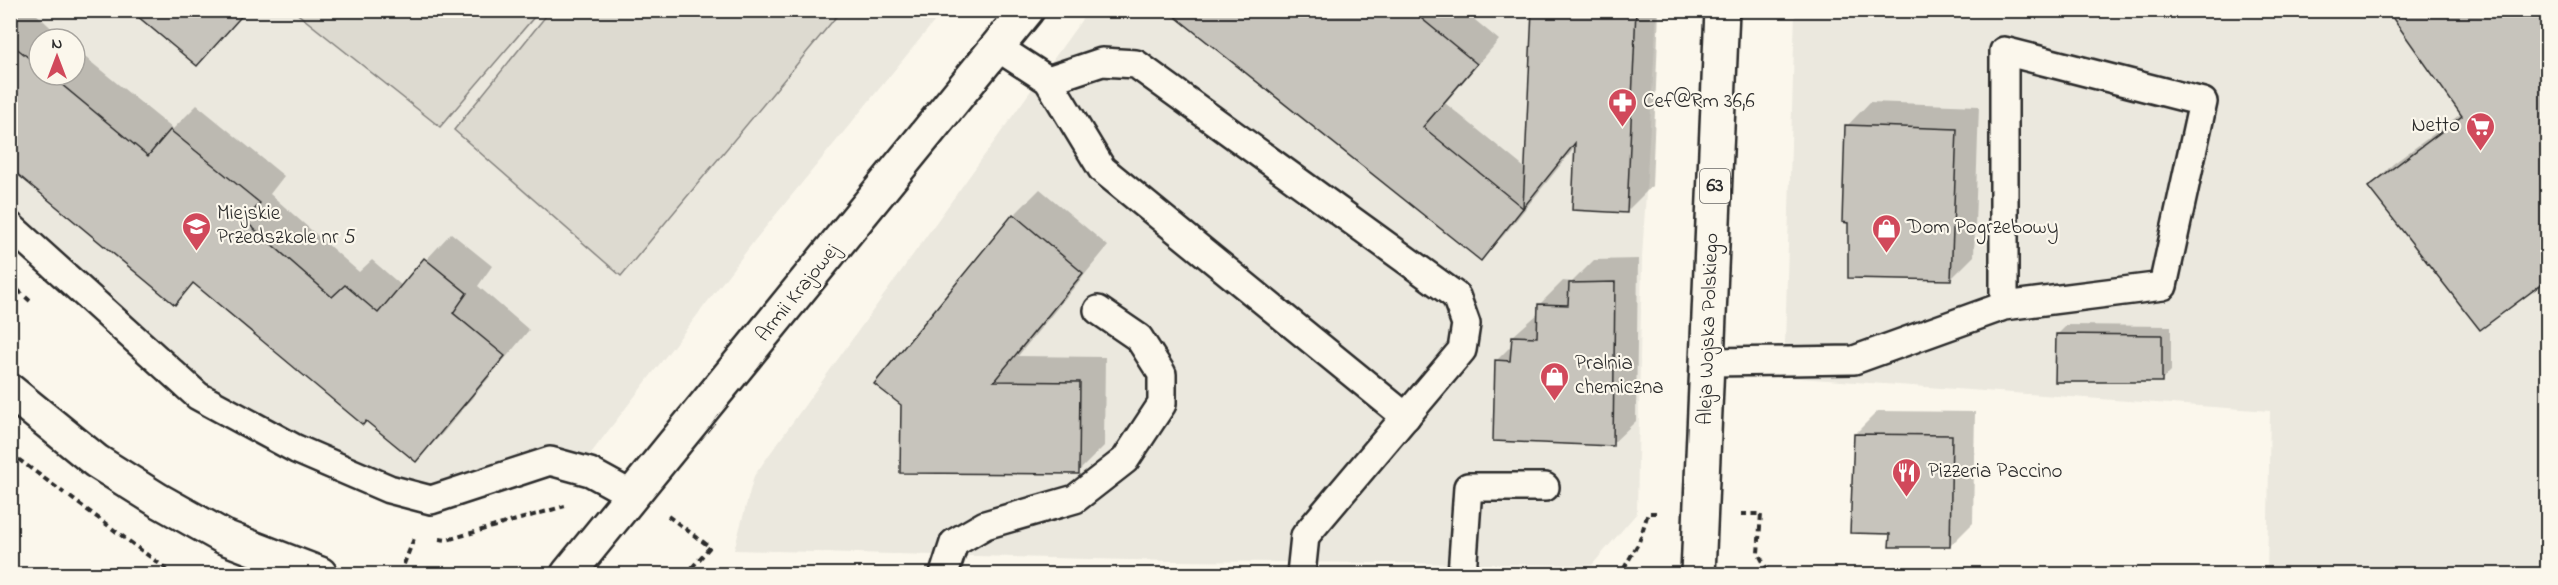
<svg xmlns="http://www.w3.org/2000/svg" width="2558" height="585" font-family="'Indie Flower',sans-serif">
<rect width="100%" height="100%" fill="#fbf7ec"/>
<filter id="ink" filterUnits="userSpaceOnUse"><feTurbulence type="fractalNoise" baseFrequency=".0167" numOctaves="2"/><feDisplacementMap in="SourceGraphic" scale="12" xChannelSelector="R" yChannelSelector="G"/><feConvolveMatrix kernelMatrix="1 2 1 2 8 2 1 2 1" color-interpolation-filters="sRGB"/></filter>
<g filter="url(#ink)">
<g fill="#ebe8de" fill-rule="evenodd">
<path d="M 11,11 L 943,11 L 755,240 L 585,461 L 444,498 L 327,461 L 184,382 L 11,232 ZM 39,39 L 75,39 L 75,75 L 39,75 Z"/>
<polygon points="1088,11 1657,11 1642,258 1637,513 1592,565 1172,561 734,550 754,476"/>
<polygon points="1795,11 2547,11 2547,574 2267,574 2270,411 1784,377"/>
</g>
<g fill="#dddad0" stroke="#84827e" stroke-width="1.5">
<polygon points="528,10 535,16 440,127 294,11"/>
<polygon points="550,11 550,10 841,11 621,276 454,130"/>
</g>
<g fill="#0003">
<polygon points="10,10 32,10 63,39 39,39 39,75 75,75 75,49 173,129 197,105 284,176 270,194 359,272 372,260 402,286 451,233 492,266 478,286 529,330 442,434 416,460 195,282 175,303 10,166"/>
<polygon points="1197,10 1463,10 1499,40 1445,103 1526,169 1533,10 1659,10 1652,186 1627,211 1576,146 1504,235 1481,259"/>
<polygon points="2389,10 2548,10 2548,279 2481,328 2370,187 2393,164 2462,113"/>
<polygon points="1870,102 1979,106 1974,256 1951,279 1847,126"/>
<polygon points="1040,189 1108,246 1018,356 1105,357 1104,446 1078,472 901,472 1014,215"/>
<polygon points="1638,259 1636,421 1612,444 1496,361 1513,344 1513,336 1539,313 1539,305 1563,281 1572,282 1594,260"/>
<polygon points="2067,325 2171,326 2171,371 2161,381 2057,335"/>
<polygon points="1878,411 1975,412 1973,523 1950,546 1891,533 1855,434"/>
</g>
<g fill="#c7c4bc" stroke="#2b2b2b" stroke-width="1.5">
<polygon points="130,10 247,10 197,66"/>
<polygon points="1167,10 1411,10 1477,64 1423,127 1523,208 1481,261"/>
<polygon points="1532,10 1636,10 1627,213 1572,210 1575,143 1523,208"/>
<polygon points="2387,10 2547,10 2547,280 2480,330 2368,187 2462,116"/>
<polygon points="10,43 39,66 39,75 50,75 148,156 170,130 260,203 245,221 332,297 345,285 378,313 424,258 467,293 453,313 505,356 416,462 366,421 363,425 193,283 175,305 10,168"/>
<polygon points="1845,125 1957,129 1951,280 1848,278 1848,223 1842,222"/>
<polygon points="1013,214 1083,273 994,381 1080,382 1079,474 900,473 901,405 874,384"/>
<polygon points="1615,282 1613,446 1493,441 1495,360 1510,361 1512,336 1537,337 1538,304 1568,305 1569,283"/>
<polygon points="2056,334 2162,335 2162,382 2055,382"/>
<polygon points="1854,434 1952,435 1950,547 1889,547 1890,534 1850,533"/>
</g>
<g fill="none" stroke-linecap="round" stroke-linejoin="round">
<defs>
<g id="lane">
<polyline points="997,47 1048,80 1102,169 1406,417"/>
<polyline points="1048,80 1102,62 1136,64 1456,296 1466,324 1462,350 1305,536 1301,574"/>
<polyline points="10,226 198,396 296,449 389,489 431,500 550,461 590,472 632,495"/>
<polyline points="1709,362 1854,360 2004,306 2163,286 2203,102 2004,51 2004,306"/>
<polyline points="944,574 954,543 985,525 1075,499 1125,460 1162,404 1162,374 1139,338 1098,310"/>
<polyline points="1462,574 1468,487 1545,487"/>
</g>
<polyline id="street" points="568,574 1027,10"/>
<polyline id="secondary" points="10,391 96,461 158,500 224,537 320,574"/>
<polyline id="primary" points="1698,574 1722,10"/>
</defs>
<use href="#lane" stroke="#2b2b2b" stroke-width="32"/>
<use href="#street" stroke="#2b2b2b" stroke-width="38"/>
<use href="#secondary" stroke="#2b2b2b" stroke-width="38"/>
<use href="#primary" stroke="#2b2b2b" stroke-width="38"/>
<g stroke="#2b2b2b" stroke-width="4" stroke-dasharray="6 4.5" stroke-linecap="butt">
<polyline points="10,283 30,301"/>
<polyline points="10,453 64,493"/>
<polyline points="70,497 173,574"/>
<polyline points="1741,514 1761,514 1758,553 1770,574"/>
<polyline points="668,516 710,547 688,572 907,574"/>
<polyline points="439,539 447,540 565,506"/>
<polyline points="400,574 415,536"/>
<polyline points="1604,574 1623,570 1639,542 1648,513 1658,513"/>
</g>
<use href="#lane" stroke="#fbf7ec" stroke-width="27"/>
<use href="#street" stroke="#fbf7ec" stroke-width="33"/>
<use href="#secondary" stroke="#fbf7ec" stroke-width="33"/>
<use href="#primary" stroke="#fbf7ec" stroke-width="33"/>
</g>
</g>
<defs>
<symbol id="pharmacy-pin" viewBox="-11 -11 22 30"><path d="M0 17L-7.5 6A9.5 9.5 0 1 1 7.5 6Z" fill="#d1495b" stroke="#fbf7ec"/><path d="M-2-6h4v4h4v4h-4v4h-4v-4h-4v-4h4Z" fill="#fff"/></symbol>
<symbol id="supermarket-pin" viewBox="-11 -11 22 30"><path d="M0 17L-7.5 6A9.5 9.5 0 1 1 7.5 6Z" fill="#d1495b" stroke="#fbf7ec"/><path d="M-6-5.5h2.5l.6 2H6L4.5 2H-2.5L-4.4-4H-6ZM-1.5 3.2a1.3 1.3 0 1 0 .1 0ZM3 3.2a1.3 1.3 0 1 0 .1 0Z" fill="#fff"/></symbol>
<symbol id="school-pin" viewBox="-11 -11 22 30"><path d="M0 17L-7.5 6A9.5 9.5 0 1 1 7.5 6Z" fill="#d1495b" stroke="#fbf7ec"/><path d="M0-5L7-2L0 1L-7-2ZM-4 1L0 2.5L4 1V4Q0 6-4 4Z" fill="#fff"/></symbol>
<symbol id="shop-pin" viewBox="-11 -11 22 30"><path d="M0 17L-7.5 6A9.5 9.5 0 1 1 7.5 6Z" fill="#d1495b" stroke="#fbf7ec"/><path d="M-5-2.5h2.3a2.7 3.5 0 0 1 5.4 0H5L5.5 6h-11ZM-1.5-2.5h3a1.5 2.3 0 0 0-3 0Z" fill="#fff"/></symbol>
<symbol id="restaurant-pin" viewBox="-11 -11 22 30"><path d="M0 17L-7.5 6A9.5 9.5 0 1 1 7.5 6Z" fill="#d1495b" stroke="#fbf7ec"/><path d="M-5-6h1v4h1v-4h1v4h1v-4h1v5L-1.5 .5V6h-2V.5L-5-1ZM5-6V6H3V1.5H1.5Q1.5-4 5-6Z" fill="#fff"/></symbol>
</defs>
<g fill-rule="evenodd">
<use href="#pharmacy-pin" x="1606" y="86" width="33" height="45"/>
<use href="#supermarket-pin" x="2464" y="110" width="33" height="45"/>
<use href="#school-pin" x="180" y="210" width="33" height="45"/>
<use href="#shop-pin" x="1870" y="212" width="33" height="45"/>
<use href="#shop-pin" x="1538" y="360" width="33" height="45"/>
<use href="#restaurant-pin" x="1890" y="456" width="33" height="45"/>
</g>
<g text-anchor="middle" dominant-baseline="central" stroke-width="4.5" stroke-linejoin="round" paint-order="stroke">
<rect fill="#fbf7ec" stroke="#696865" stroke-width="1.5" x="1700" y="169" width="30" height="34" rx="4.5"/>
<g font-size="20" font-weight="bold" fill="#2b2b2b">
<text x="1715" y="186">63</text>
</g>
<g font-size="21" fill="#2b2b2b" stroke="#fbf7ec" text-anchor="start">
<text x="1643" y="102">Cef@Rm 36,6</text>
<text x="2460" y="126" text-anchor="end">Netto</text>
<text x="217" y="214">Miejskie<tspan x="217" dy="24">Przedszkole nr 5</tspan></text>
<text x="1907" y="228">Dom Pogrzebowy</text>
<text x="1575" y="364">Pralnia<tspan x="1575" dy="24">chemiczna</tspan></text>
<text x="1928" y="472">Pizzeria Paccino</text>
</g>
<g font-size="21" fill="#2b2b2b" stroke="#fbf7ec">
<text transform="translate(798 293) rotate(-51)">Armii Krajowej</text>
<text transform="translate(1709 329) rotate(-88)">Aleja Wojska Polskiego</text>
</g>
</g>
<rect width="2558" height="585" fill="none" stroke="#fbf7ec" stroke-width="36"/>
<rect x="18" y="18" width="2522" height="549" fill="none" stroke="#2b2b2b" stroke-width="2" filter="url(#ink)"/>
<g transform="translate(57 57)"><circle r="28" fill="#fbf7ec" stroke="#a8a59f" stroke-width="1.5"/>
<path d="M0-4.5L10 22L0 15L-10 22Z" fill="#d1495b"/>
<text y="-9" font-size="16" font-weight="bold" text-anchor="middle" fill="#2b2b2b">N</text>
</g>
</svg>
